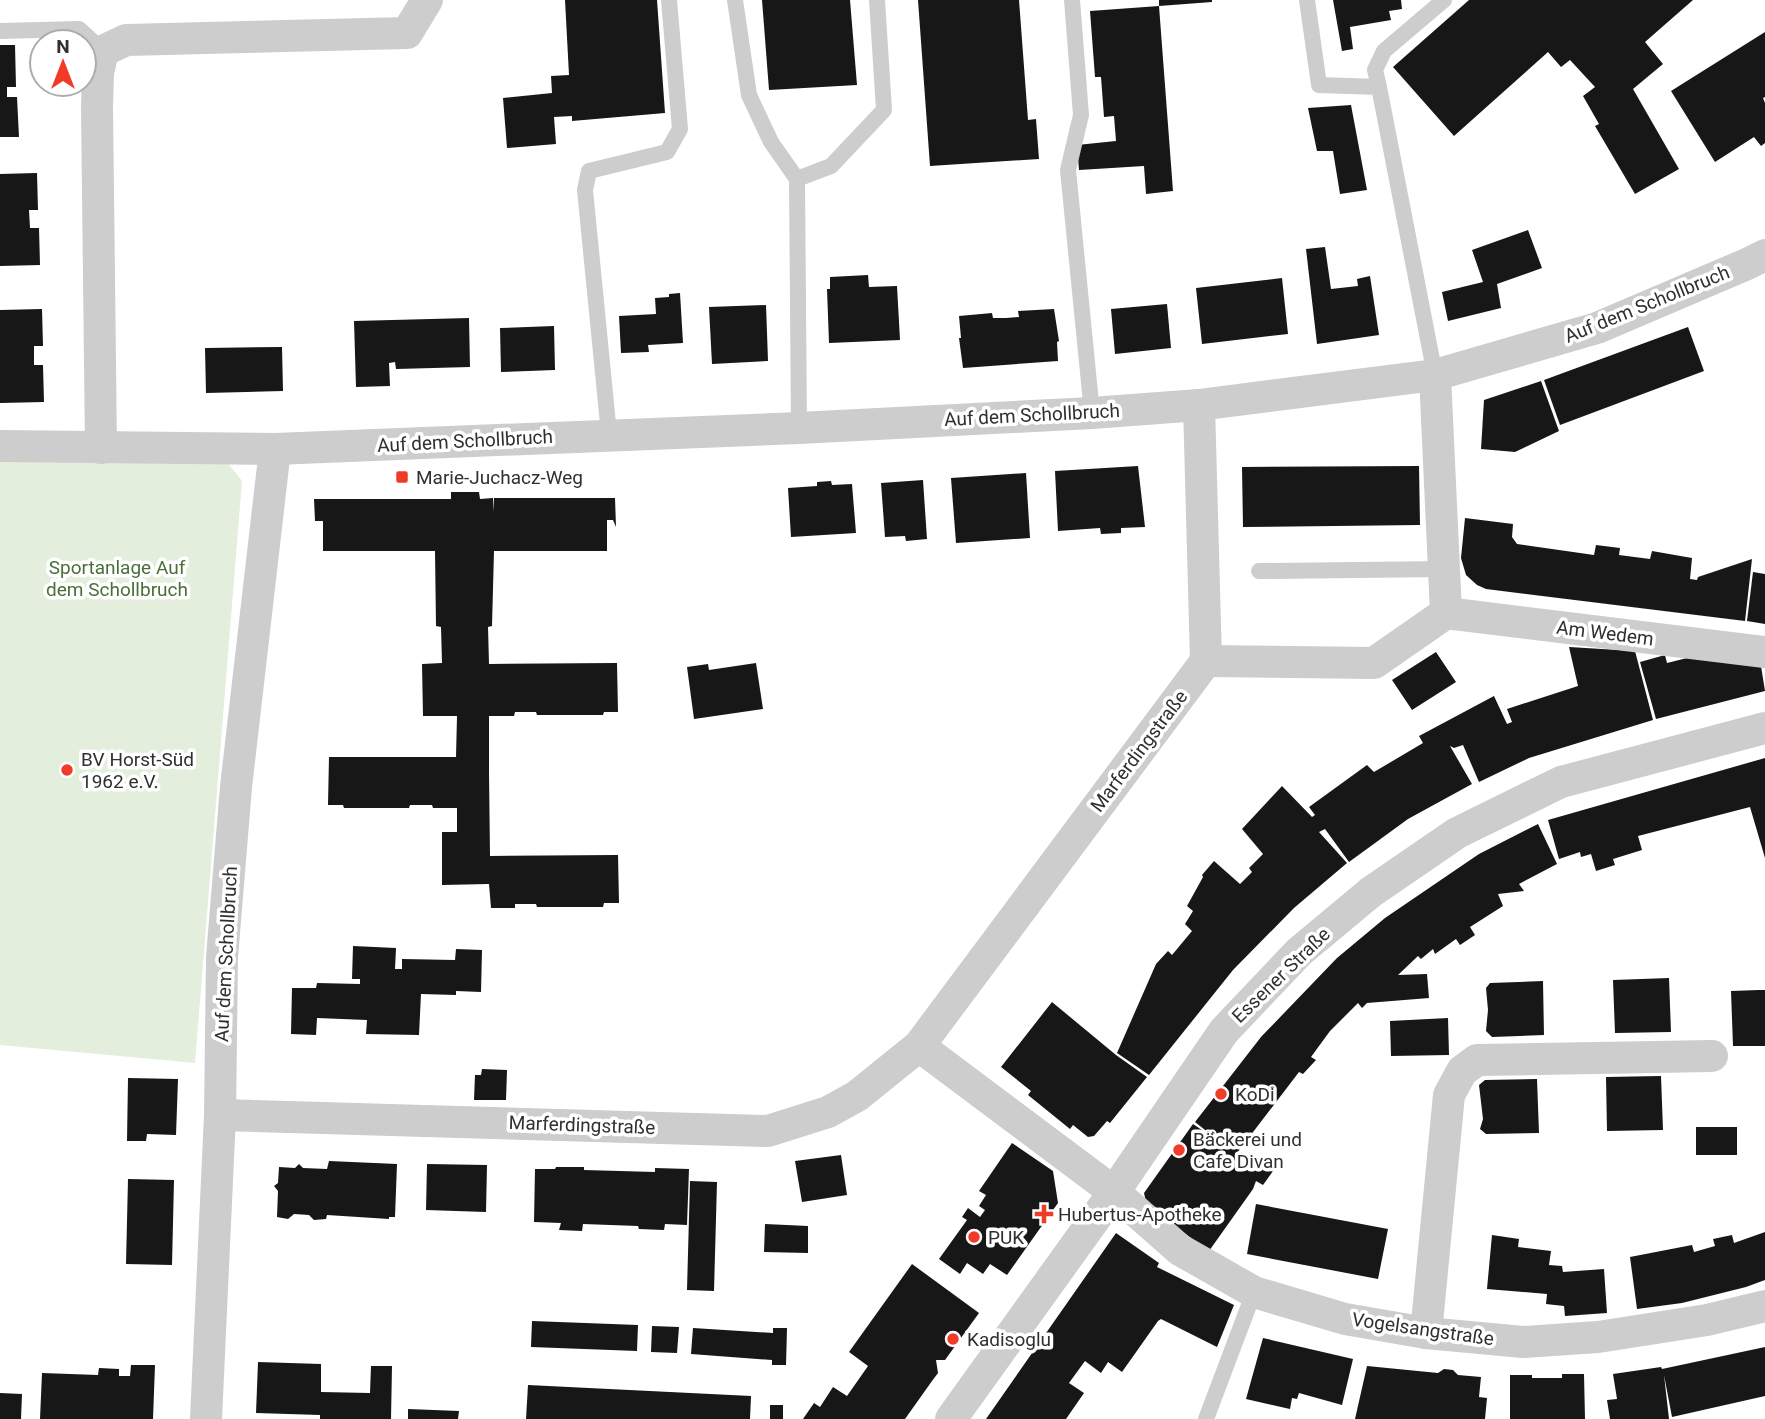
<svg xmlns="http://www.w3.org/2000/svg" width="1765" height="1419" font-family="Roboto,sans-serif">
<rect width="100%" height="100%" fill="#fff"/>
<polygon fill="#e4eedd" points="0,458 227,462 242,481 195,1063 0,1045"/>
<g fill="#171717">
<polygon points="565,0 657,0 665,113 572,121 572,116 554,117 556,144 507,148 503,98 552,93 551,76 569,75"/>
<polygon points="762,0 850,0 857,85 769,90"/>
<polygon points="918,0 1019,0 1028,120 1036,119 1039,159 930,166"/>
<polygon points="1159,0 1212,0 1212,2 1159,6"/>
<polygon points="1333,0 1401,0 1402,9 1389,11 1391,20 1350,27 1353,49 1342,51"/>
<polygon points="1469,0 1693,0 1645,42 1663,64 1633,89 1679,169 1635,194 1595,126 1599,124 1583,96 1595,87 1570,60 1561,67 1548,52 1454,136 1393,67"/>
<polygon points="1159,6 1173,191 1146,194 1144,166 1079,170 1077,145 1116,141 1114,116 1104,117 1101,77 1095,77 1090,11"/>
<polygon points="1765,32 1765,97 1763,98 1765,103 1765,143 1761,146 1754,137 1715,162 1671,91"/>
<polygon points="0,45 15,45 16,87 7,87 7,97 17,97 19,137 0,137"/>
<polygon points="1351,105 1367,190 1340,194 1333,151 1317,151 1308,108"/>
<polygon points="37,173 38,210 29,210 30,228 39,228 40,265 0,266 0,174"/>
<polygon points="1528,230 1542,268 1497,284 1501,308 1448,321 1442,292 1483,282 1472,250"/>
<polygon points="1325,247 1331,289 1358,286 1357,279 1370,276 1379,335 1317,344 1306,249"/>
<polygon points="868,275 869,287 897,286 900,340 829,343 827,289 830,289 830,277"/>
<polygon points="1282,278 1288,334 1202,344 1196,288"/>
<polygon points="680,293 683,343 648,345 649,352 621,353 619,316 656,314 655,298 669,297 669,294"/>
<polygon points="1167,304 1171,348 1115,354 1111,309"/>
<polygon points="766,305 768,361 712,364 709,307"/>
<polygon points="42,309 43,346 34,346 34,365 43,365 44,402 0,403 0,310"/>
<polygon points="1054,309 1059,341 1057,342 1058,361 963,368 959,338 961,338 959,316 992,313 993,318 1006,318 1019,317 1018,311"/>
<polygon points="469,318 470,367 396,369 395,362 389,363 390,386 356,387 354,321"/>
<polygon points="554,326 555,370 501,372 500,328"/>
<polygon points="1688,327 1704,371 1560,425 1544,380"/>
<polygon points="282,347 283,391 206,393 205,348"/>
<polygon points="1541,381 1559,431 1515,452 1481,449 1484,400"/>
<polygon points="1138,466 1145,527 1121,528 1121,533 1101,534 1100,528 1058,531 1055,471"/>
<polygon points="1419,466 1420,525 1243,527 1242,467"/>
<polygon points="1026,473 1030,538 956,543 951,478"/>
<polygon points="923,480 927,539 906,541 905,536 885,537 881,483"/>
<polygon points="831,481 832,485 852,484 856,533 791,537 788,488 817,486 817,482"/>
<polygon points="451,492 479,492 480,499 493,498 493,512 494,498 615,498 616,527 613,520 607,520 607,551 494,551 492,626 488,627 489,664 617,663 618,712 604,712 603,715 537,715 536,712 515,712 514,716 489,716 489,773 490,856 618,855 619,903 604,903 603,907 537,907 536,904 515,904 515,908 491,908 489,884 442,885 442,832 457,832 457,808 433,808 432,805 410,805 409,808 344,808 343,805 328,805 329,757 456,757 457,716 423,716 422,664 442,663 441,627 436,626 435,551 323,551 323,521 315,521 314,499 451,499"/>
<polygon points="1465,518 1513,524 1512,537 1517,544 1594,555 1596,545 1620,548 1619,555 1650,559 1652,551 1692,558 1690,579 1697,580 1698,577 1752,559 1745,621 1486,589 1477,585 1466,575 1461,558"/>
<polygon points="1753,572 1765,574 1765,624 1747,621"/>
<polygon points="1569,647 1635,651 1653,720 1529,758 1479,782 1463,745 1454,748 1450,746 1472,784 1408,819 1349,862 1325,829 1319,832 1347,863 1294,908 1233,970 1149,1075 1117,1053 1156,964 1168,951 1172,955 1192,931 1185,924 1193,911 1187,906 1203,877 1202,875 1214,861 1240,884 1252,872 1249,868 1263,854 1242,829 1282,786 1312,817 1315,815 1309,807 1367,765 1374,772 1423,743 1419,736 1494,696 1507,724 1512,722 1507,709 1578,686"/>
<polygon points="1436,652 1456,682 1412,710 1392,680"/>
<polygon points="1665,655 1667,663 1687,658 1761,666 1765,691 1656,719 1640,662"/>
<polygon points="756,663 763,709 694,719 687,667 708,664 709,670"/>
<polygon points="1765,758 1765,858 1750,807 1638,836 1642,850 1613,859 1615,865 1596,871 1591,854 1581,857 1580,852 1559,859 1548,820"/>
<polygon points="1538,824 1557,864 1519,884 1524,891 1498,894 1503,906 1470,927 1475,935 1460,945 1456,939 1435,954 1433,949 1421,959 1418,956 1398,975 1427,974 1429,998 1367,1003 1362,1008 1358,1003 1330,1031 1311,1057 1316,1060 1303,1074 1299,1072 1237,1153 1239,1157 1278,1164 1263,1185 1256,1181 1253,1189 1209,1251 1147,1206 1144,1193 1193,1124 1224,1145 1195,1122 1261,1037 1337,958 1385,918 1479,854"/>
<polygon points="353,946 396,948 395,969 402,969 402,959 455,960 456,949 482,950 481,992 456,991 456,995 421,994 419,1035 366,1034 367,1020 317,1018 316,1035 291,1034 292,988 316,988 317,983 360,984 360,979 352,979"/>
<polygon points="1669,978 1671,1032 1615,1033 1613,980"/>
<polygon points="1543,981 1544,1035 1492,1037 1486,1031 1488,1010 1486,988 1490,983"/>
<polygon points="1759,990 1765,990 1765,1046 1733,1046 1731,991"/>
<polygon points="1052,1002 1116,1055 1147,1077 1110,1123 1107,1121 1094,1136 1088,1137 1073,1125 1070,1129 1028,1095 1031,1091 1001,1067"/>
<polygon points="1448,1018 1449,1055 1391,1056 1390,1021"/>
<polygon points="482,1069 507,1070 506,1100 474,1100 475,1075 481,1075"/>
<polygon points="1661,1076 1663,1130 1607,1131 1606,1077"/>
<polygon points="128,1078 178,1079 176,1135 147,1134 146,1141 127,1141"/>
<polygon points="1537,1079 1539,1133 1486,1134 1480,1129 1483,1119 1479,1085 1485,1080"/>
<rect x="1696" y="1127" width="41" height="28"/>
<polygon points="1012,1143 1053,1171 1058,1203 1007,1275 990,1264 983,1274 967,1263 960,1274 939,1259 967,1220 962,1217 968,1208 980,1217 985,1210 979,1206 986,1195 979,1191"/>
<polygon points="841,1155 847,1195 802,1202 795,1161"/>
<polygon points="329,1161 397,1164 395,1217 389,1217 389,1219 327,1215 326,1219 314,1220 309,1215 294,1214 288,1219 277,1217 278,1191 274,1186 278,1183 279,1167 295,1168 299,1164 303,1168 327,1169"/>
<polygon points="427,1164 487,1165 486,1212 426,1210"/>
<polygon points="556,1167 584,1167 584,1170 655,1172 655,1168 689,1169 687,1225 665,1224 664,1230 639,1229 638,1226 583,1224 582,1231 559,1230 561,1223 534,1222 535,1169 555,1169"/>
<polygon points="128,1179 174,1180 172,1265 126,1264"/>
<polygon points="690,1181 717,1182 714,1291 687,1290"/>
<polygon points="1256,1204 1388,1229 1378,1279 1247,1254"/>
<polygon points="765,1224 808,1226 808,1253 764,1252"/>
<polygon points="1765,1232 1765,1280 1746,1287 1682,1303 1637,1309 1630,1257 1692,1245 1694,1252 1715,1246 1713,1239 1732,1235 1734,1243"/>
<polygon points="1116,1233 1159,1263 1157,1267 1234,1305 1217,1347 1161,1319 1158,1321 1122,1372 1108,1362 1101,1373 1085,1361 1069,1383 1084,1393 1066,1419 986,1419"/>
<polygon points="1492,1235 1519,1239 1518,1247 1551,1251 1549,1265 1562,1266 1563,1272 1604,1269 1607,1313 1565,1316 1564,1306 1546,1304 1547,1294 1487,1289"/>
<polygon points="912,1264 979,1313 945,1360 936,1360 938,1373 932,1381 905,1419 803,1419 814,1403 820,1407 833,1387 847,1396 868,1366 849,1352"/>
<polygon points="532,1321 638,1325 637,1351 531,1347"/>
<polygon points="652,1326 679,1327 677,1353 651,1352"/>
<polygon points="693,1328 773,1333 773,1328 787,1328 786,1365 772,1365 772,1360 691,1354"/>
<polygon points="1263,1338 1353,1359 1342,1405 1299,1393 1297,1399 1292,1398 1290,1409 1246,1399"/>
<polygon points="1765,1347 1765,1396 1672,1417 1664,1375 1669,1419 1610,1419 1607,1400 1617,1399 1613,1374 1661,1367 1662,1369"/>
<polygon points="258,1362 321,1364 321,1392 370,1393 371,1366 392,1366 391,1419 320,1419 320,1415 256,1413"/>
<polygon points="131,1365 155,1365 153,1419 40,1419 42,1373 98,1375 99,1368 119,1369 119,1376 130,1376"/>
<polygon points="1367,1366 1438,1373 1444,1369 1453,1370 1458,1375 1481,1377 1479,1397 1487,1398 1485,1419 1355,1419"/>
<polygon points="1562,1374 1584,1374 1585,1419 1510,1419 1510,1375 1532,1375 1532,1378 1562,1378"/>
<polygon points="528,1385 751,1396 750,1419 526,1419"/>
<polygon points="0,1393 22,1394 21,1419 0,1419"/>
<rect x="770" y="1405" width="13" height="14"/>
<polygon points="408,1409 459,1411 458,1419 408,1419"/>
</g>
<g fill="none" stroke-linecap="round" stroke-linejoin="round">
<g stroke="#cdcdcd" stroke-width="16">
<polyline points="735,0 749,95 771,142 797,179 799,428"/>
<polyline points="1072,0 1081,115 1068,170 1092,413"/>
<polyline points="1307,0 1319,85 1379,87 1435,375"/>
<polyline points="0,31 79,29 103,51"/>
<polyline points="1379,87 1375,70 1384,51 1444,0"/>
<polyline points="797,179 831,166 884,110 877,0"/>
<polyline points="609,434 585,190 589,171 667,152 680,129 669,0"/>
<polyline points="1259,571 1444,569"/>
<polyline points="1206,1419 1254,1292"/>
</g>
<g stroke="#cdcdcd" stroke-width="32">
<polyline points="1435,375 1446,613"/>
<polyline points="0,446 275,449 799,428 1092,413 1199,405 1435,375 1597,328 1747,264 1765,255"/>
<polyline points="101,448 97,107 98,73 103,51 126,40 407,33 427,0"/>
<polyline points="1206,661 1374,663 1446,613 1765,652"/>
<polyline points="919,1046 1114,1192 1180,1250 1254,1292 1345,1319 1426,1333 1523,1342 1598,1337 1707,1320 1765,1306"/>
<polyline points="220,1115 768,1131 828,1112 857,1096 919,1046 1206,661 1199,405"/>
<polyline points="1426,1333 1449,1095 1462,1071 1477,1060 1712,1056"/>
<polyline points="206,1419 220,1115 222,957 236,787 275,449"/>
<polyline points="951,1419 1114,1192 1224,1031 1299,952 1371,892 1457,833 1561,782 1765,728"/>
</g>
</g>
<g fill="#f13b29" stroke="#fff" stroke-width="2.5">
<rect x="395" y="470" width="14" height="14" rx="3.5"/>
<circle cx="67" cy="770" r="7"/>
<circle cx="1221" cy="1094" r="7"/>
<circle cx="1179" cy="1150" r="7"/>
<path d="M1040.5 1203.5h7v7h7v7h-7v7h-7v-7h-7v-7h7z"/>
<circle cx="974" cy="1237" r="7"/>
<circle cx="953" cy="1339" r="7"/>
</g>
<g text-anchor="middle" dominant-baseline="central" stroke-width="7" stroke-linejoin="round" paint-order="stroke">
<g font-size="19" fill="#303030" stroke="#fff">
<text transform="translate(1647 304) rotate(-22)">Auf dem Schollbruch</text>
<text transform="translate(1032 415) rotate(-3)">Auf dem Schollbruch</text>
<text transform="translate(465 441) rotate(-3)">Auf dem Schollbruch</text>
<text transform="translate(1605 633) rotate(7)">Am Wedem</text>
<text transform="translate(1139 751) rotate(-53)">Marferdingstraße</text>
<text transform="translate(226 954) rotate(-87)">Auf dem Schollbruch</text>
<text transform="translate(1281 975) rotate(-44)">Essener Straße</text>
<text transform="translate(582 1125) rotate(2)">Marferdingstraße</text>
<text transform="translate(1423 1329) rotate(8)">Vogelsangstraße</text>
</g>
<g font-size="19" fill="#303030" stroke="#fff" text-anchor="start">
<text x="416" y="477">Marie-Juchacz-Weg</text>
<text x="81" y="759">BV Horst-Süd<tspan x="81" dy="22">1962 e.V.</tspan></text>
<text x="1235" y="1094">KoDi</text>
<text x="1193" y="1139">Bäckerei und<tspan x="1193" dy="22">Cafe Divan</tspan></text>
<text x="1058" y="1214">Hubertus-Apotheke</text>
<text x="988" y="1237">PUK</text>
<text x="967" y="1339">Kadisoglu</text>
</g>
<g font-size="19" fill="#4a6f3a" stroke="#fff">
<text x="117" y="567">Sportanlage Auf<tspan x="117" dy="22">dem Schollbruch</tspan></text>
</g>
</g>
<g transform="translate(63 63)"><circle r="33" fill="#ffffff" stroke="#acacac" stroke-width="2"/>
<path d="M0-5L12 26L0 18L-12 26Z" fill="#f13b29"/>
<text y="-10" font-size="19" font-weight="bold" text-anchor="middle" fill="#303030">N</text>
</g>
</svg>
